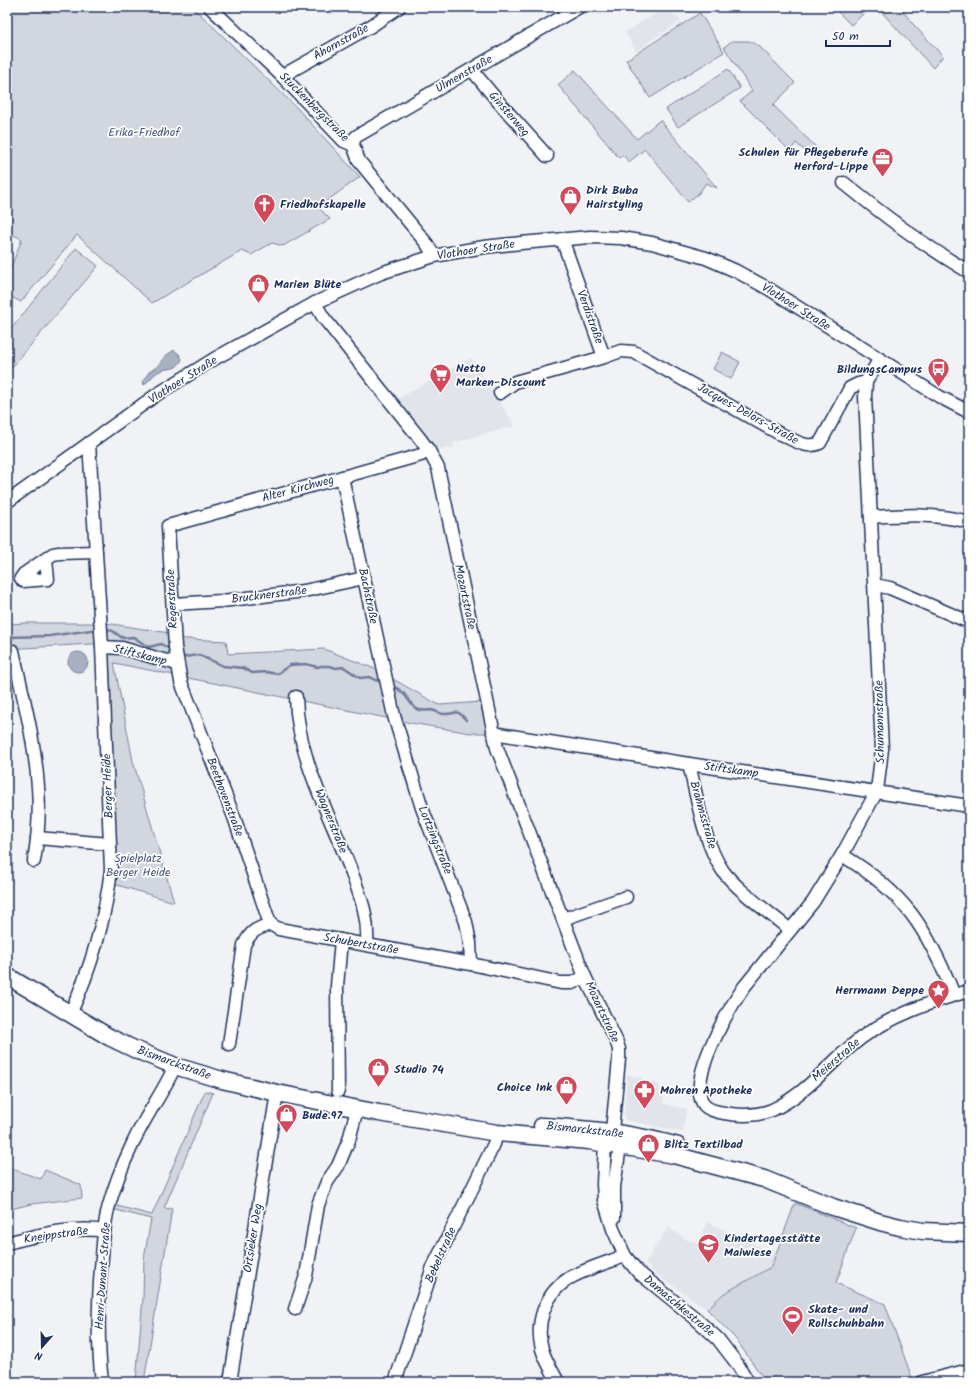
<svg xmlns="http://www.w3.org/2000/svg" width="976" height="1389" font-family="Kalam,sans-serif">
<rect width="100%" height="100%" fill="#f1f2f5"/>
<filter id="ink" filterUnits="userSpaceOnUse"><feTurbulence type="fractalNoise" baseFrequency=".025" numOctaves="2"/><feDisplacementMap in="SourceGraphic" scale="8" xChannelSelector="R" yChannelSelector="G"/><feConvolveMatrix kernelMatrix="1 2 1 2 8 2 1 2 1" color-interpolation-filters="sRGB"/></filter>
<g filter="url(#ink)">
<g fill="#e1e4ea">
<polygon points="665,8 681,21 636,51 625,32"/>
<polygon points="471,358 515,426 453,443 454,447 436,449 397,399"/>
<polygon points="627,1074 658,1084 664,1093 663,1104 687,1109 682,1132 626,1120 624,1117"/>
<polygon points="707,1222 776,1254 771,1267 723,1294 707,1309 657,1275 645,1263 668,1227 687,1240 698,1243"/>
</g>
<g fill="#d2d6df" stroke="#76829e">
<polygon points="7,7 190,7 200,14 296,107 360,177 318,207 330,219 283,246 272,243 251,255 242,251 152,303 77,235 21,302 7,295 7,277 22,239 7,232"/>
<polygon points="833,7 871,7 851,25"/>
<polygon points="877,7 900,7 912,23 943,56 933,68"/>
<polygon points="700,13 724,52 650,98 626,60"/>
<polygon points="732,41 749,41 759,46 795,83 773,105 825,156 807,153 796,143 790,151 740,101 752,91 724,47"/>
<polygon points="728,69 740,88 678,127 666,109"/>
<polygon points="575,70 637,139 660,120 717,188 706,183 699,193 688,202 645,149 629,162 623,155 619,158 558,85"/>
<polygon points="76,248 98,266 7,373 7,334"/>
<polygon points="722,352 740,362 731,379 713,369"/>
<polygon points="27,623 106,623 169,633 170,638 226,641 228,654 324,649 375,669 439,705 482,702 488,733 470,733 411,723 114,663 133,761 174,902 114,884 108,643 7,649 7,624"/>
<polygon points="205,1091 213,1093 164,1208 172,1209 144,1382 136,1382 143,1297 144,1259 151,1219 112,1209 113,1205 152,1215"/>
<polygon points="7,1167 41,1179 45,1170 81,1185 82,1198 31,1204 7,1210"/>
<polygon points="795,1203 856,1228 836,1283 885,1304 912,1378 896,1382 766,1382 735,1338 707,1309 723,1294 771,1267"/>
</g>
<g fill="#a8b0c2" stroke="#707c9a">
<path d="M 174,350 L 179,354 L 182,359 C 176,373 168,366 158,372 C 154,374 148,382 144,385 L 143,381 L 149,372 L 158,366 L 164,357 Z"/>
<circle cx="78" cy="662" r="10"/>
</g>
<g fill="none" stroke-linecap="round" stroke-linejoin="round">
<g stroke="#707c9a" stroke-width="2.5">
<path d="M 106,629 C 114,629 116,635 123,638 L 133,637 L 149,647 L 161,644 L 168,648"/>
<polyline points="7,637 50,636 98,629"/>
<polyline points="184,657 199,655 223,666 243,668 252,673 267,672 277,674 290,665 306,664 317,667 321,666 329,666 336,668 344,667 360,678 369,677 378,681"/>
<path d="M 394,687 C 408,692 410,708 419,710 C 424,711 428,710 432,710 C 436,711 440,714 444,714 C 457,715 455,707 466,720"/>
<polyline points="402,766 413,798"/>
<polyline points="382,941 397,944"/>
<polyline points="402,945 410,947"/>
<polyline points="456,955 463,954 465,948"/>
</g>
<defs>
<g id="minor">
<polyline points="210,7 282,76 344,141 353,145 359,161 427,244 434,256"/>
<polyline points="472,70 496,99 547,156"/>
<polyline points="282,76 371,26 399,7"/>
<polyline points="353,145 354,139 357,136 579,7"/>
<path d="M 844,183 C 884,216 925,246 969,272"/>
<polyline points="315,303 323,317 421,440 429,451 438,468 497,748 585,977 616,1040 619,1049 619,1059 612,1131 605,1143 603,1184 604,1200 613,1229 625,1256 638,1272 695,1318 718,1339 738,1365 748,1382"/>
<path d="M 604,357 L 621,351 L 634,352 L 780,434 C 793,439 806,450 820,443 L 850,388 L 858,384 L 866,382"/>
<path d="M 879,360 L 866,382 L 865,396 L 882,749 L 877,791 L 842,855 L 813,902 L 744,987 C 730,1007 684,1084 705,1106 C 709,1110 718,1112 724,1113 C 740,1116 757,1116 772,1110 C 807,1094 831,1061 861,1038 C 889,1017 935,1000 969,991"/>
<polyline points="500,393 515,382 604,357 562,239"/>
<polyline points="342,477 394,716 422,808 466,922 470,943 471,964"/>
<polyline points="7,502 156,395 214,359 315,303 381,273 434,256 484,247 521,243 590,237 621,238 652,243 706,258 736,271 769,289 940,397 969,412"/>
<path d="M 871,517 C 905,515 935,513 969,522"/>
<polyline points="46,560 48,579 23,581 21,578 24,574 53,554 59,553 96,552"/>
<polyline points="875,585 890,588 969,622"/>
<polyline points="173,604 222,601 304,591 364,578"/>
<polyline points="102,647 122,648 177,664"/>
<path d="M 13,651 C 23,696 35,741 38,787 C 40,812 38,837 34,861"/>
<path d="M 296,697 C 297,757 329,813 350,868 C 360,896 369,915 367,945"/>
<polyline points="493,733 689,764 969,806"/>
<path d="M 689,764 C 697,797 704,844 723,871 C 738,891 770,913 790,930"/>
<polyline points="37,838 110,844"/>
<path d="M 842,855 C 905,893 927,928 954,995"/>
<polyline points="563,919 626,897"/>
<polyline points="270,924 234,817 181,682 175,647 168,526 421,455 429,451"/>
<path d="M 70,1014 C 91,969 105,919 111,870 L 102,647 L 89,443"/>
<path d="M 229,1044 L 244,945 C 251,931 256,929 270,924 L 279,929 L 471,964 L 561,983 L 572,983 L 585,977"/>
<polyline points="338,1091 337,986 341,940"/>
<polyline points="614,1218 614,1187 620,1146 617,1140"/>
<path d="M 7,1243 C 38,1235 72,1226 104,1231"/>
<polyline points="295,1309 306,1276 318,1205 327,1182 338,1166 343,1154 349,1140 357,1109"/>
<path d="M 102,1382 C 97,1340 98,1299 102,1257 C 103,1241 104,1225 108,1209 C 114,1186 123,1164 133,1143 C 145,1116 163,1093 175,1066"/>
<polyline points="230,1382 277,1093"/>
<polyline points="395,1382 433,1267 473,1187 494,1144 497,1133"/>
<path d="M 558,1382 C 553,1372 545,1360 542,1349 C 535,1323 545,1294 568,1279 C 585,1269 606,1263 625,1256"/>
<polyline points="922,1382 969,1370"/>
</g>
<g id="major">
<polyline points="7,976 109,1037 134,1049 175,1066 222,1080 277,1093 379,1113 497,1133 589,1141 674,1155 764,1179 833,1207 880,1222 900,1227 923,1231 969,1233"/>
<path d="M 542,1126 C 590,1129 631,1133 678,1146"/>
</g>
</defs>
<use href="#minor" stroke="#1b2f5e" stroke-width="15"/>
<use href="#major" stroke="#1b2f5e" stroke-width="19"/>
<use href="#minor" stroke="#fff" stroke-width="12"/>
<use href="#major" stroke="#fff" stroke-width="16"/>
</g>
</g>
<defs>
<symbol id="office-pin" viewBox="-11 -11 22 30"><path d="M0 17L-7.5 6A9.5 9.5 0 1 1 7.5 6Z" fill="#d1495b" stroke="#fff"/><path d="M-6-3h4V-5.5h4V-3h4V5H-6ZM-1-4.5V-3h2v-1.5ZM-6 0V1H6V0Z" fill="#fff"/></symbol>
<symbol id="shop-pin" viewBox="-11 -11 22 30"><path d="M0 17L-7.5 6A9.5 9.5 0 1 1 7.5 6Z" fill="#d1495b" stroke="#fff"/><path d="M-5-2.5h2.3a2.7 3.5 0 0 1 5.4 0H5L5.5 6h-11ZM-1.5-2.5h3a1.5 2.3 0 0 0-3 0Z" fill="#fff"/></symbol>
<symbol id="church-pin" viewBox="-11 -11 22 30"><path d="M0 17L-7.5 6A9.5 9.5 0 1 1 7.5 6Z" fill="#d1495b" stroke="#fff"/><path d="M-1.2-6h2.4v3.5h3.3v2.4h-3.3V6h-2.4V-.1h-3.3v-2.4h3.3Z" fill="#fff"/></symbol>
<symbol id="bus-pin" viewBox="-11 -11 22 30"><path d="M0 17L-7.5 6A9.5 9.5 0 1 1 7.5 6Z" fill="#d1495b" stroke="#fff"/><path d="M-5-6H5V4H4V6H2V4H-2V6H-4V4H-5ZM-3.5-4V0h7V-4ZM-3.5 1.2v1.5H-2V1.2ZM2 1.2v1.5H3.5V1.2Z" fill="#fff"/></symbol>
<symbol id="supermarket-pin" viewBox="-11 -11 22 30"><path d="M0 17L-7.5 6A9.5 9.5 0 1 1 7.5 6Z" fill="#d1495b" stroke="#fff"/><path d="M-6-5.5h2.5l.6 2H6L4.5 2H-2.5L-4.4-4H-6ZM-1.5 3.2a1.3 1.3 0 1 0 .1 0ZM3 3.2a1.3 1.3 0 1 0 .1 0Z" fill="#fff"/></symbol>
<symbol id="sight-pin" viewBox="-11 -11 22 30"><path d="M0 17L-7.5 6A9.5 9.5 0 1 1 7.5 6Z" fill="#d1495b" stroke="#fff"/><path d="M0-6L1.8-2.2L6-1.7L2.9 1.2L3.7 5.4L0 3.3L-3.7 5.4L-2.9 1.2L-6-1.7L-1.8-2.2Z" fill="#fff"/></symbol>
<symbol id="pharmacy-pin" viewBox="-11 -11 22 30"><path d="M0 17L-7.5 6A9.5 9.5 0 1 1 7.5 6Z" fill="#d1495b" stroke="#fff"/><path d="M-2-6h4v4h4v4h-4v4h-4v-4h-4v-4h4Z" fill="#fff"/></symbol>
<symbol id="school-pin" viewBox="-11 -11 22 30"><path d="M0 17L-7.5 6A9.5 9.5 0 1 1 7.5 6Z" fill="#d1495b" stroke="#fff"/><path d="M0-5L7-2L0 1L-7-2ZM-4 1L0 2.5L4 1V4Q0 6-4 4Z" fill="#fff"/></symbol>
<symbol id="stadium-pin" viewBox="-11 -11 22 30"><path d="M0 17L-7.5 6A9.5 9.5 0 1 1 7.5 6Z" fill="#d1495b" stroke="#fff"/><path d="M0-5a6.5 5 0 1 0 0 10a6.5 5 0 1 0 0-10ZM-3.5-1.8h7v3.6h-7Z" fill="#fff"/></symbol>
</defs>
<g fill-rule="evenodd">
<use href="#office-pin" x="870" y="146" width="25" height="34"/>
<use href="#shop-pin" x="558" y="184" width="25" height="34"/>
<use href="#church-pin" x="252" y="192" width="25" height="34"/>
<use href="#shop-pin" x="246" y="272" width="25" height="34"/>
<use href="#bus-pin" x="926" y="356" width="25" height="34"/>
<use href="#supermarket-pin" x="428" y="362" width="25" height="34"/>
<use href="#sight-pin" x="926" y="978" width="25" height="34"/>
<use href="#shop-pin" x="366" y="1056" width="25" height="34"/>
<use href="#shop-pin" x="554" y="1074" width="25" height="34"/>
<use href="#pharmacy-pin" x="632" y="1078" width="25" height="34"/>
<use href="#shop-pin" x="274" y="1102" width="25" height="34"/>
<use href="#shop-pin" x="636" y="1132" width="25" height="34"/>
<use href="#school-pin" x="696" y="1232" width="25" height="34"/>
<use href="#stadium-pin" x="780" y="1304" width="25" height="34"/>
</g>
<g text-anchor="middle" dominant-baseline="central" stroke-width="3.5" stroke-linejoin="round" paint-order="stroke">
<g font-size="12" fill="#1b2f5e" stroke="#fff">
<text transform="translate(341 42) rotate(-29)">Ahornstraße</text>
<text transform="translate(464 74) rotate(-30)">Ulmenstraße</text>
<text transform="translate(314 107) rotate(45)">Stuckenbergstraße</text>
<text transform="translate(509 114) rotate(49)">Ginsterweg</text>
<text transform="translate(476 250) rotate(-9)">Vlothoer Straße</text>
<text transform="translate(796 307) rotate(32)">Vlothoer Straße</text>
<text transform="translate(590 317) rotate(70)">Verdistraße</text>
<text transform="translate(183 380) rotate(-32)">Vlothoer Straße</text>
<text transform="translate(748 414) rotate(29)">Jacques-Delors-Straße</text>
<text transform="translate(298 489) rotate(-15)">Alter Kirchweg</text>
<text transform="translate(269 595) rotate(-7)">Brucknerstraße</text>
<text transform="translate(368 596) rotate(78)">Bachstraße</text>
<text transform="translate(465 597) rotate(78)">Mozartstraße</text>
<text transform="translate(172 599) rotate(-93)">Regerstraße</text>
<text transform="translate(140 655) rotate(14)">Stiftskamp</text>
<text transform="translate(880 722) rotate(-91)">Schumannstraße</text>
<text transform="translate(731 770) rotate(8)">Stiftskamp</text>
<text transform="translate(108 786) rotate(-92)">Berger Heide</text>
<text transform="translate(225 797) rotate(69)">Beethovenstraße</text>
<text transform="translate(703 815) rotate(74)">Brahmsstraße</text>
<text transform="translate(331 821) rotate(68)">Wagnerstraße</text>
<text transform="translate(435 840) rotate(68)">Lortzingstraße</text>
<text transform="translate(361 944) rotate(10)">Schubertstraße</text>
<text transform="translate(602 1012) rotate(65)">Mozartstraße</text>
<text transform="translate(836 1060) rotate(-41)">Meierstraße</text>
<text transform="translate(174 1063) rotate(20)">Bismarckstraße</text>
<text transform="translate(585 1130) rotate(6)">Bismarckstraße</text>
<text transform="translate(56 1235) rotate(-8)">Kneippstraße</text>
<text transform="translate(253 1238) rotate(-81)">Ortsieker Weg</text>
<text transform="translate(441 1255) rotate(-66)">Bebelstraße</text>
<text transform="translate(103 1276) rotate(-86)">Henri-Dunant-Straße</text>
<text transform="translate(679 1306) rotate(40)">Damaschkestraße</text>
</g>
<g font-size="12" fill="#49597e" stroke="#fff">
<text x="144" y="132">Erika-Friedhof</text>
<text x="138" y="858">Spielplatz<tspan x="138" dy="14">Berger Heide</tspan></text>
</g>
<g font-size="12" font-weight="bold" fill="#1b2f5e" stroke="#fff" text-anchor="start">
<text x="868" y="152" text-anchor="end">Schulen für Pflegeberufe<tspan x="868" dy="14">Herford-Lippe</tspan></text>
<text x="586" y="190">Dirk Buba<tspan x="586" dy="14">Hairstyling</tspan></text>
<text x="280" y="204">Friedhofskapelle</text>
<text x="274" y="284">Marien Blüte</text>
<text x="456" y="368">Netto<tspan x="456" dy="14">Marken-Discount</tspan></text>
<text x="922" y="369" text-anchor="end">BildungsCampus</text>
<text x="924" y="990" text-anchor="end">Herrmann Deppe</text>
<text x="394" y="1069">Studio 74</text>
<text x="552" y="1087" text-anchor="end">Choice Ink</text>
<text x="660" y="1090">Mohren Apotheke</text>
<text x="302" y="1115">Bude.97</text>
<text x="664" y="1144">Blitz Textilbad</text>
<text x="724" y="1238">Kindertagesstätte<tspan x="724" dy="14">Maiwiese</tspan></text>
<text x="808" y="1309">Skate- und<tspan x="808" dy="14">Rollschuhbahn</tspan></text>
</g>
</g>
<rect width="976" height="1389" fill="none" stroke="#fff" stroke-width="24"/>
<rect x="12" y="12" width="952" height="1365" fill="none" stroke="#1b2f5e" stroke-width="1.5" filter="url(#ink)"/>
<g transform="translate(42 1347) rotate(200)" stroke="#ffffff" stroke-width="3" paint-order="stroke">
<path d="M0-3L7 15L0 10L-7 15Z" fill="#1b2f5e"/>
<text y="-6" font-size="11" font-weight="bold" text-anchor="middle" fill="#1b2f5e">N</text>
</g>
<path d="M826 40v6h64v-6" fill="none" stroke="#1b2f5e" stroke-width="2"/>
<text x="832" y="40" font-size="12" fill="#1b2f5e" stroke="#ffffff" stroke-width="3" paint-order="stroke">50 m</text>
</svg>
